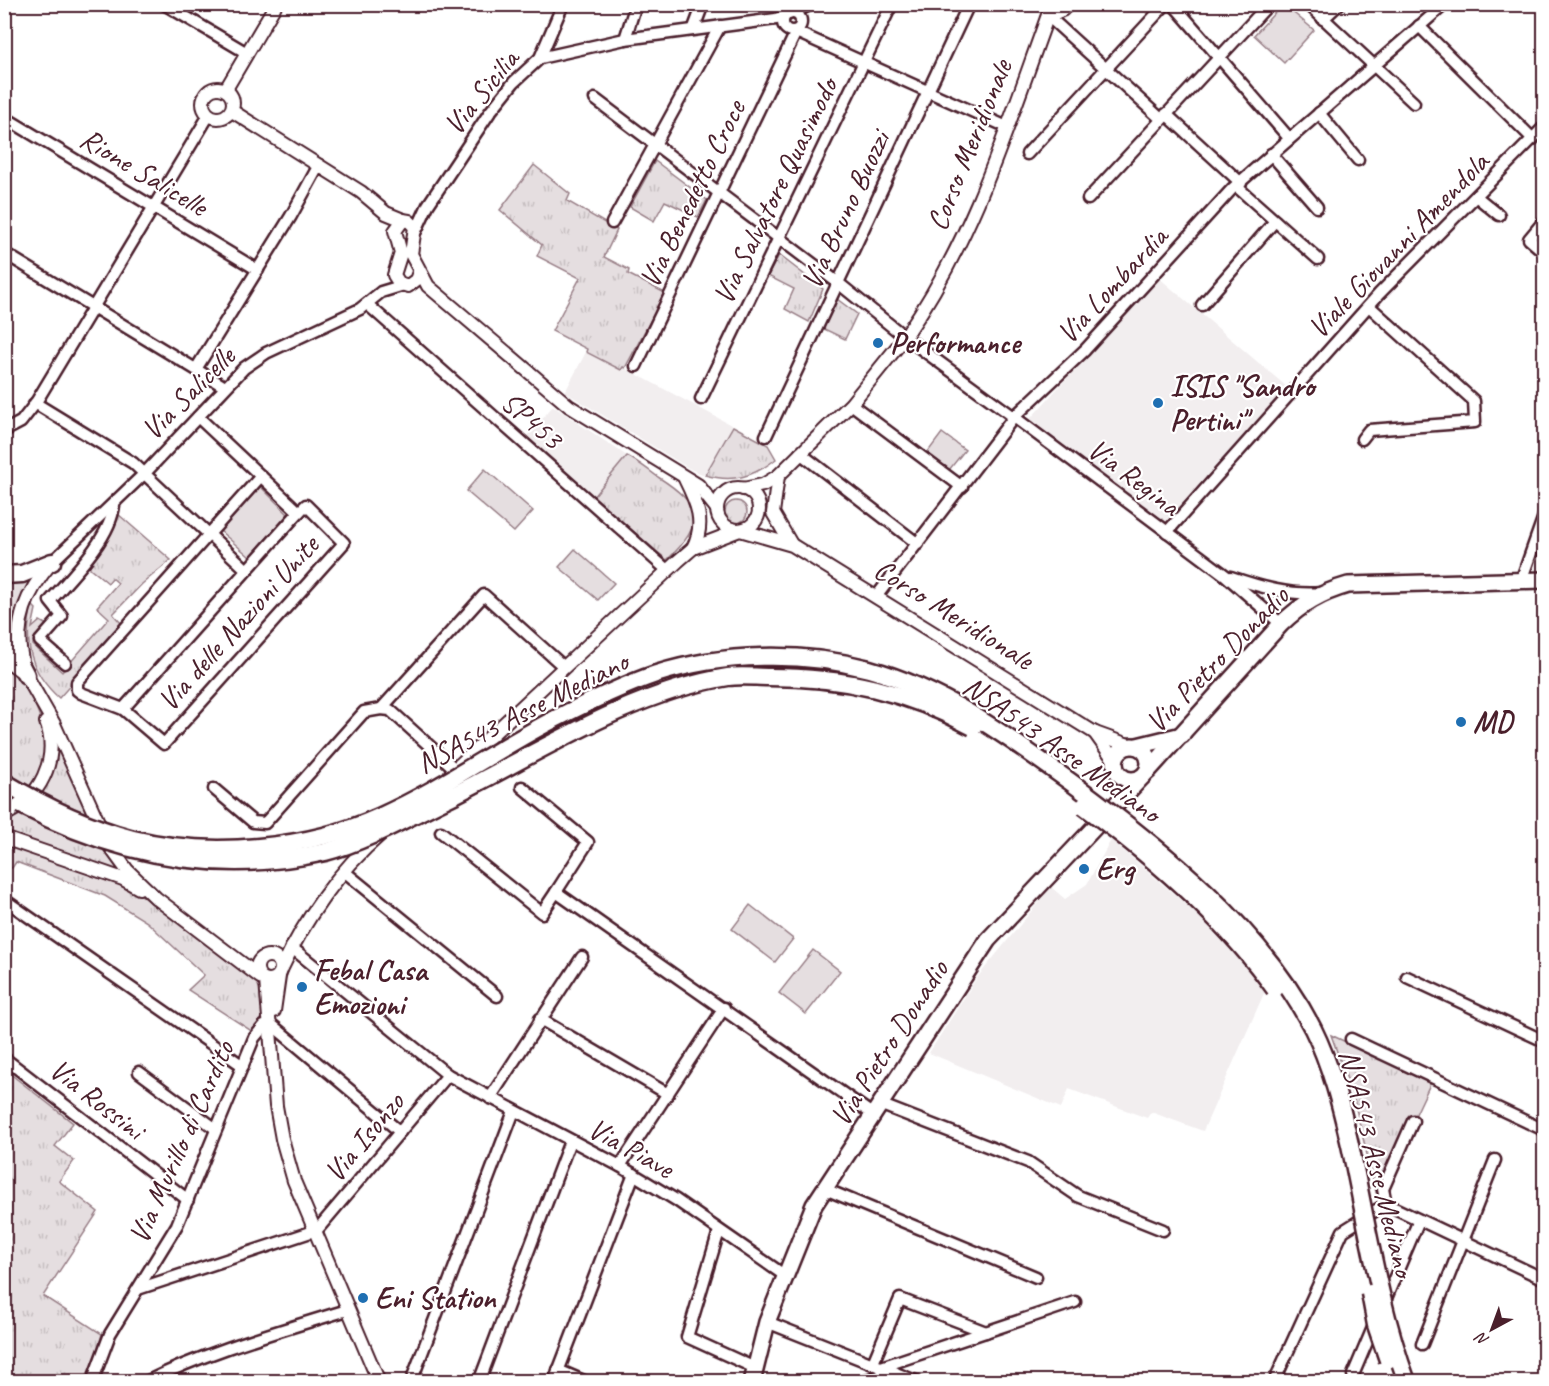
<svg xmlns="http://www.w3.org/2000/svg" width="1549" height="1386" font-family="Caveat,sans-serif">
<defs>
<pattern id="grass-tufts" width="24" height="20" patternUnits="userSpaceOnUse" patternTransform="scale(1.5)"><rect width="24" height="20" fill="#e5dee0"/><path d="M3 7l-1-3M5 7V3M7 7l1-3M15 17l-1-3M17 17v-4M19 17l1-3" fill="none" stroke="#c6bec0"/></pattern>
</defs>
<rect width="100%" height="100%" fill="#fff"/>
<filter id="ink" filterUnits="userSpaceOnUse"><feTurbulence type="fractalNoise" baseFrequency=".0167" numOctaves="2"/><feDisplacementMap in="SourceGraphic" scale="12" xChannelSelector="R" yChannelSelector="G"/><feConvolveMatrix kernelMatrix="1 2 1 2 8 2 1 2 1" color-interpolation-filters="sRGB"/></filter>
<g filter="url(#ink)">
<g fill="#f2eeef">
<polygon points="1158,277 1287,387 1164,523 1030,419"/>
<polygon points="586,352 621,369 623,367 733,426 705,475 690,469 565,392"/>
<polygon points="553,406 627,456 593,497 525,438"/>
<polygon points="1111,840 1190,908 1261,982 1265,991 1203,1131 1151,1112 1147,1118 1069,1089 1061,1108 929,1053 976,979 1051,887 1065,899 1087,884"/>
</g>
<g fill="url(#grass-tufts)" stroke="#987e86" stroke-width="1.5">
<polygon points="655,161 707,200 698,217 665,201 654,221 630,207"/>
<polygon points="534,165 570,194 567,201 617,230 604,257 629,270 628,274 665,293 625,368 623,367 621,370 586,352 587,349 552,331 580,278 537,256 542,245 500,210"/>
<polygon points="779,255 823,289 809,322 785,309 794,289 768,276"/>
<polygon points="837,299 857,314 845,339 822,328"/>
<path d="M 733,426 L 768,445 L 776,459 C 753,477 733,483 705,475 Z"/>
<path d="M 627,456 C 639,462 648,470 658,477 C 702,505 706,523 667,560 L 593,497 Z"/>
<circle cx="736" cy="512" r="11"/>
<path d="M 118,514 L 171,560 L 142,584 L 113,614 L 121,623 L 121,628 L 59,698 C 30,672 23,642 32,605 L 36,609 L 32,628 L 40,621 L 47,625 L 33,640 L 33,645 L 62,672 L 109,618 L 97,607 L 118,583 L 112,578 L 108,583 L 90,568 L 89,563 Z"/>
<polygon points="32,579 17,608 12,638 5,622 4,581"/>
<path d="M 5,662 C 33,687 55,739 41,775 C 34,790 17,800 5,811 Z"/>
<polygon points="56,737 106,851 120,873 71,854 5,835 4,821 24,810"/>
<polygon points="4,844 120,882 141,895 255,980 261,991 265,1013 253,1032 188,990 204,975 147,922 105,896 16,862 12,868 5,867"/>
<polygon points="1331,1035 1431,1082 1415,1116 1409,1115 1376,1192 1353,1096"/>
<polygon points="4,1069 73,1123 55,1146 74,1161 59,1181 98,1212 43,1296 102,1334 89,1381 5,1381"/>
</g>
<g fill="#e5dee0" stroke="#987e86" stroke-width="1.5">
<polygon points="1283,4 1314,30 1284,63 1254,35"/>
<polygon points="942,433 965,450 949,470 927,453"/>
<polygon points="485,469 533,511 514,532 466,491"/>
<polygon points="260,486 288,514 250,557 220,531"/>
<polygon points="575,549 614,583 598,600 559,567"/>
<polygon points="750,905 793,939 775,962 732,929"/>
<polygon points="813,950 840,971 806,1014 779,993"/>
</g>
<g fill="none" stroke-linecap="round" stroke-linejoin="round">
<defs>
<g id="minor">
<polyline points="164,4 247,53"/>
<polyline points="1173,4 1289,138"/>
<polyline points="1308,4 1414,103"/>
<circle cx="792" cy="22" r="9"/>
<polyline points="789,14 812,4"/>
<polyline points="1048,16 1161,119"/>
<polyline points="1323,19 1339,4"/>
<polyline points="1419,26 1533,139"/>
<polyline points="694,28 703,4"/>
<polyline points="794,31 1007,127"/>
<polyline points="625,39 636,4"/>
<polyline points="540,58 625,39 776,19 786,15"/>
<polyline points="595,99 837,282 900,333"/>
<polyline points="1319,113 1358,160"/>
<polyline points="1166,114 1241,183"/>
<polyline points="4,117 258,270"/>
<polyline points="1027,154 1166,4"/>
<polyline points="1271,154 1317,207"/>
<polyline points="1236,186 1318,259"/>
<polyline points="1477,197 1499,215"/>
<polyline points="1088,199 1269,4"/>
<polyline points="1544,221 1529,239 1544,252"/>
<polyline points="612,223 720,26"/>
<polyline points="416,231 428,205 490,112 514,82 540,58 563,4"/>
<polyline points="4,253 225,387"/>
<polyline points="367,304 667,570"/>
<polyline points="1202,305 1275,221"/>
<polyline points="909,340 1014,417 1085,350 1232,189 1445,4"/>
<polyline points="636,366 796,32"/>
<polyline points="196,369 291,216 319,165"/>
<polyline points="701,399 892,4"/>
<polyline points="35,403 133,463 247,570 123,709 164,744 344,543 306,505 299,512 198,417"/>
<polyline points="851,404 962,487"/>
<polyline points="4,431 21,422 35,404 209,115"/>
<polyline points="766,436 969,4"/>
<polyline points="1362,439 1369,430 1475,422 1474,401 1369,306"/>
<polyline points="800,453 918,544"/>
<polyline points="1167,532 1379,294 1544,127"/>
<polyline points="52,562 145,473 244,368 266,353 360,309 381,292 404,285"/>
<polyline points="247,570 299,512"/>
<path d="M 1231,577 C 1260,587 1291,596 1321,593"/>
<polyline points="1521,581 1544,516"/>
<polyline points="876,597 1014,417 1225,575 1281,624"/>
<path d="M 65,663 L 40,641 L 62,616 L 50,601 C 71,577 111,538 114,505"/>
<polyline points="123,709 81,693 77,690 77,682 261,476"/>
<polyline points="381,709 484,595 563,666"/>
<polyline points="522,787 588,842 556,892 875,1116"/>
<polyline points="214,789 253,822 265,823 364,712 381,709 390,710 455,769"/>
<polyline points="441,832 542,913 556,892"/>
<polyline points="345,872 497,996"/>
<polyline points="9,903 243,1066"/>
<polyline points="291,947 448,1075 620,1166 676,1200 784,1275"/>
<polyline points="1407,977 1544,1041"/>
<polyline points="540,1019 668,1094"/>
<polyline points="1351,1039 1544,1130"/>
<polyline points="4,1058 188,1200"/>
<polyline points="139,1072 216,1129"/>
<polyline points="490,1098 582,957"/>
<polyline points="882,1105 1028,1162 1078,1196 1163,1230"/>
<polyline points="620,1166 724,1008"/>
<polyline points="825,1189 1036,1277"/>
<polyline points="1386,1204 1383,1189 1413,1121"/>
<polyline points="719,1231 687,1337 755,1368"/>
<polyline points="138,1289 317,1230 448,1075"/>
<polyline points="1384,1303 1419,1220"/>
<polyline points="767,1322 918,1382"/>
<polyline points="1422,1344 1495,1160"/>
<polyline points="873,1363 900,1299 986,1332"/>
<polyline points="881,1367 1075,1302"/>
<polyline points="558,1370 586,1382"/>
<polyline points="1353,1375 1375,1323"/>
<polyline points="92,1382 110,1334 177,1225 254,1038 264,1026 271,1024 400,1132"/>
<path d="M 146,1382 C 210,1350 280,1331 347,1310"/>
<polyline points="411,1382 514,1111"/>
<polyline points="479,1382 570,1141"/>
<polyline points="554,1382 634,1174"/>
<polyline points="859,1382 895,1372"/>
<polyline points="1274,1382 1343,1231 1386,1204 1544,1279"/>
</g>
<g id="tertiary">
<polyline points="1048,16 1062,10 1068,4"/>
<circle cx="218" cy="103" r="15"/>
<polyline points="226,89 276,4"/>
<polyline points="232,111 361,192 386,213 403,220"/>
<polyline points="419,272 416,280 408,286 399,283 394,275 401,253 395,231 403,220 409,221 415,227 411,254 428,286 569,406 698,485 717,509"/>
<path d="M 908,332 C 976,234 1011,115 1052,4"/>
<polyline points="778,476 773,513 791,544"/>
<path d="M 685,479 C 697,503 706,523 693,548"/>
<circle cx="738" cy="509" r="21"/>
<polyline points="743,489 763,485 778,476 851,404 902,341"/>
<polyline points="4,658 26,675 54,724 108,844 127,870 156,898 260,977"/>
<path d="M 22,660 C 13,622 27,592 51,563"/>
<polyline points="1095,733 1115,761"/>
<polyline points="451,773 678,561 693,548 740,530 792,545 1095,733 1131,746"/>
<path d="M 4,815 C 40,799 60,759 46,722"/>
<polyline points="4,838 123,879 139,888"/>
<circle cx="269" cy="968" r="12"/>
<path d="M 281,970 C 304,920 339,870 381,834"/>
<polyline points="266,980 276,1106 282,1139 294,1181 379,1382"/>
<polyline points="274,1011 279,976"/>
</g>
<g id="secondary">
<circle cx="1132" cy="763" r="17"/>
<polyline points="1137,746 1182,735"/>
<path d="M 1148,771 L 1281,624 C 1302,604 1320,593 1348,585 L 1544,580"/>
<polyline points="752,1382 767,1322 814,1205 988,940 1142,777"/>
</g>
<g id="trunk">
<polyline points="4,575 22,574 52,562"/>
<polyline points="4,633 26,675"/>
</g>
</defs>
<use href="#minor" stroke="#4a1f2b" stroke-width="15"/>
<use href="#tertiary" stroke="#4a1f2b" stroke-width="16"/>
<use href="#secondary" stroke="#4a1f2b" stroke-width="20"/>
<use href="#trunk" stroke="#4a1f2b" stroke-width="21"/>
<use href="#minor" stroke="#fff" stroke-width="10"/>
<use href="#tertiary" stroke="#fff" stroke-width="12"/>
<use href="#secondary" stroke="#fff" stroke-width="15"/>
<use href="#trunk" stroke="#fff" stroke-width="16"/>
<defs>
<g id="trunk-bridge">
<path d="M 4,782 C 44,806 88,827 133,839 C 210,858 309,849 381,816 C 441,789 495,750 553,720 C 586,703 621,686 656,674 C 722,653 802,651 869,669 C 947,691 1008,737 1072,783 C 1163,850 1260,927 1313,1029 C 1331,1065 1341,1106 1350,1145 C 1367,1224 1379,1306 1407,1382"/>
<path d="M 21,805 C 116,855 218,876 325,852 C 368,841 410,816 450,797 C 538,753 629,693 728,677 C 741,675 756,677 769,677 C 843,677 907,691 973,727"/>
<path d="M 1084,806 C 1152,856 1226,920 1275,989"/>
<polyline points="1370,1293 1376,1325 1388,1360"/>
</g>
</defs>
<use href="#trunk-bridge" stroke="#4a1f2b" stroke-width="21" stroke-linecap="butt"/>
<use href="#trunk-bridge" stroke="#fff" stroke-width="16"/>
</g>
</g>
<g fill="#1f6fb2" stroke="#fff" stroke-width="2">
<circle cx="878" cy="343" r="6"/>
<circle cx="1158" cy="403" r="6"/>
<circle cx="1461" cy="722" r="6"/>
<circle cx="1084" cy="869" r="6"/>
<circle cx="302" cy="987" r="6"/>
<circle cx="363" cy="1298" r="6"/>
</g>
<g text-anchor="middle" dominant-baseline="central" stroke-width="4.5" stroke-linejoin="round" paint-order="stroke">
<g font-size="30" fill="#4a1f2b" stroke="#fff">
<text transform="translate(481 92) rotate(-51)">Via Sicilia</text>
<text transform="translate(969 145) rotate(-68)">Corso Meridionale</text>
<text transform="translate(144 172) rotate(31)">Rione Salicelle</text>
<text transform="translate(775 191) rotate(-64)">Via Salvatore Quasimodo</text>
<text transform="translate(692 194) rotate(-64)">Via Benedetto Croce</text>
<text transform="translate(845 210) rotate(-65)">Via Bruno Buozzi</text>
<text transform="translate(1398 245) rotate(-46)">Viale Giovanni Amendola</text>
<text transform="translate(1112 285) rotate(-47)">Via Lombardia</text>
<text transform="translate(188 393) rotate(-45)">Via Salicelle</text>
<text transform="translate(532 420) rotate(41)">SP453</text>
<text transform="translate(1134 477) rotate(37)">Via Regina</text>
<text transform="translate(954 614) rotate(32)">Corso Meridionale</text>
<text transform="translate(238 623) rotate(-48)">Via delle Nazioni Unite</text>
<text transform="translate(1217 659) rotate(-46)">Via Pietro Donadio</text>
<text transform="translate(522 712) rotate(-27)">NSA543 Asse Mediano</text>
<text transform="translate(1062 749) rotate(35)">NSA543 Asse Mediano</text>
<text transform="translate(889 1043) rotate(-57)">Via Pietro Donadio</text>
<text transform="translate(97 1099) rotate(38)">Via Rossini</text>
<text transform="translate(364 1137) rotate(-50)">Via Isonzo</text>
<text transform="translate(181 1142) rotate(-66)">Via Murillo di Cardito</text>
<text transform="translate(631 1148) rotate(29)">Via Piave</text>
<text transform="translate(1377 1163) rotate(76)">NSA543 Asse Mediano</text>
</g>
<g font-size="30" font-weight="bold" fill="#4a1f2b" stroke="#fff" text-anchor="start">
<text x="890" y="343">Performance</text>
<text x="1170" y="386">ISIS "Sandro<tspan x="1170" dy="34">Pertini"</tspan></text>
<text x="1473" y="722">MD</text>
<text x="1096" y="869">Erg</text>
<text x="314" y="970">Febal Casa<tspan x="314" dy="34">Emozioni</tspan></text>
<text x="375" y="1298">Eni Station</text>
</g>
</g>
<rect width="1549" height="1386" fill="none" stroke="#fff" stroke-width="24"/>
<rect x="12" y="12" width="1525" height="1362" fill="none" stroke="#4a1f2b" stroke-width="2" filter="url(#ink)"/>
<g transform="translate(1492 1329) rotate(221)" stroke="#ffffff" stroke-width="4.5" paint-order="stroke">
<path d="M0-4.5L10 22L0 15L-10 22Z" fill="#4a1f2b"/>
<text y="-9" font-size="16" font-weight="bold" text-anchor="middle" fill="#4a1f2b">N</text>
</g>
</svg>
